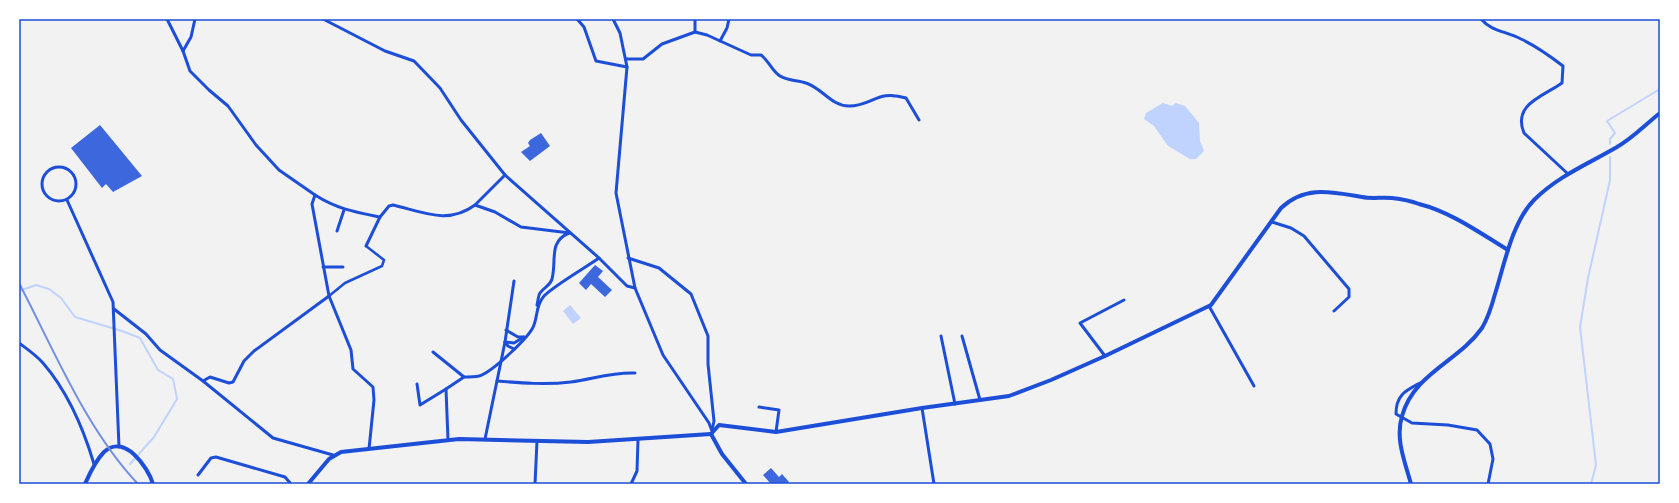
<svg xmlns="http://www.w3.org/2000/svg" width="1679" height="503" font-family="'DM Sans',sans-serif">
<rect width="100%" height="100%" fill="#f2f2f2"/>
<g fill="#bfd3fe">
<polygon points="1163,103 1172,106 1176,103 1185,106 1199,123 1200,141 1204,151 1196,159 1190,159 1168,146 1154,126 1144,119 1146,113"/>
<polygon points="570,305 581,318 573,324 563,311"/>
</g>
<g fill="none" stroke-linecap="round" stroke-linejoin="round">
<g stroke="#bfd3fe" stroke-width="2">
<polyline points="1610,144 1610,139 1615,133 1607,121 1660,89"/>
<polyline points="19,291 36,285 49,289 61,298 75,317 122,331 140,338 158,370 173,379 177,399 154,437 130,464"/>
<polyline points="1591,484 1596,465 1580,327 1588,278 1610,180 1610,157"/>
</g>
</g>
<g fill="#3d67dc">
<polygon points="100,125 142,176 113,192 106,184 102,188 71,148"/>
<polygon points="541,133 550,146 530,161 521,152 530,146 528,143 530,140"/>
<polygon points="595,265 603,271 598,277 612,290 605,297 591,284 586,290 579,283"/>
<polygon points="771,468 779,477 782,474 789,482 786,484 771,484 763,475"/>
</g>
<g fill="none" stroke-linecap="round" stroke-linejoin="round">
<polyline stroke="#1d4ed8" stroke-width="2.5" points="329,296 345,283 382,266 384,260 366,246"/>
<g stroke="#1d4ed8" stroke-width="3">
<polyline points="167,19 183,51 190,71 209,90 228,106 256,145 279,170 315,195"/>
<polyline points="323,19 385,51 414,61 440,88 461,120 505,175 599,258 627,286 635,288"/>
<polyline points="577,19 584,27 596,61 627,67"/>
<polyline points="613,19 620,33 627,67 616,193 635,288 663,355 709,423 712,431"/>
<polyline points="695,19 695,32"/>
<path d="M 1481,19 C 1492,32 1506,31 1521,39 C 1536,46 1550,56 1563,66 L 1562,83 C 1544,96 1512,104 1524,133 L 1567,173"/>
<polyline points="720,41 727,28 729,19"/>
<polyline points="183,51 191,37 195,19"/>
<path d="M 626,59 L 643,59 L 662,44 L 695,32 L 707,35 L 751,55 L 761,55 C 769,61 772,71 780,76 C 788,81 798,80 806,83 C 822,88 831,106 849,106 C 873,106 877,89 906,98 L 919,120"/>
<circle cx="59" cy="184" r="17"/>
<polyline points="67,200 113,302 119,447"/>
<polyline points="475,205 505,175"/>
<polyline points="1272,222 1291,228 1304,236 1349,289 1349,297 1334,311"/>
<polyline points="337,231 344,210"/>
<polyline points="366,246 380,217"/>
<polyline points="628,258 659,268 691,294 708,336 708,364 714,421 712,430"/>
<polyline points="323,267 343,267"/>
<path d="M 537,305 C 538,302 538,296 540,293 C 544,287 550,286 552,279 C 557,260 548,242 569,233"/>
<polyline points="1209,306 1254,386"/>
<polyline points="114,309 146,334 160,350 203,381 273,438 333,455"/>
<polyline points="506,330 518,337 524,337"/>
<polyline points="941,336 955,404"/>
<polyline points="962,336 980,400"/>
<polyline points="505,342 514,343 524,337"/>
<polyline points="505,342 508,346 514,349"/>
<path d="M 19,343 C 27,349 36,355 43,363 C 68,392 83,427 94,464"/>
<path d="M 433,352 L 464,377 C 468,377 474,377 479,376 C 492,372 530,337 534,325 C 538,314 536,305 544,296 C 555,285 585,268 599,258"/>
<polyline points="1105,356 1080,323 1124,300"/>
<polyline points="203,381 210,377 229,383 233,382 244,361 254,351 329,296"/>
<path d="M 497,381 C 521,383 546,385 571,382 C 593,379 612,372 635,373"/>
<path d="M 1420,383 C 1405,391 1396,395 1396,414 L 1412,423 L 1448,425 L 1477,430 L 1490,444 L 1493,459 L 1488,484"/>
<polyline points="417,384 420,405 446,389 448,440"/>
<polyline points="446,389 464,377"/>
<polyline points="759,407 779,410 776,432"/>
<polyline points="922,408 934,484"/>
<polyline points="485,439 505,342 514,281"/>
<path d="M 369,449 L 374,400 L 373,387 L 353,369 L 351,350 L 329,296 L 312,204 L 315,195 C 337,209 355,212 380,217 L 389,206 L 393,205 C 423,212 448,225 475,205 L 495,212 L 521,227 L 570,233"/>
<polyline points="198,475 211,458 216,457 285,477 291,484"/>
<polyline points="535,484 537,441"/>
<polyline points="631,484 637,471 638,440"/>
</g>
<g stroke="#1d4ed8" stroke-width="4">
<path d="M 711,434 L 719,425 L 776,432 L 922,408 L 1009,396 L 1051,380 L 1105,356 L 1211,305 L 1281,208 C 1305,185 1332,192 1362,197 C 1372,199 1382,197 1392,198 C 1401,199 1411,201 1419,204 C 1451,212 1480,233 1508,250"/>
<polyline points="711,434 722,454 746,484"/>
<path d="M 85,484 C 90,473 95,461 104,452 C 124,433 148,467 153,484"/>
<polyline points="308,484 329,459 341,452 459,439 588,442 711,434"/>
<path d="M 1411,484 C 1405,462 1395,439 1402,416 C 1414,373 1458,362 1482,328 C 1488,318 1492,305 1495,294 C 1504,266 1512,222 1534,200 C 1558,176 1588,164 1617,147 C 1633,138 1646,124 1660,113"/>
</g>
<path stroke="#7290e2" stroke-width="2" d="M 19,283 C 54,350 86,429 138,484"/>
</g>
<rect width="1679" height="503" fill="none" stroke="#ffffff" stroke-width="40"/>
<rect x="20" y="20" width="1639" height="463" fill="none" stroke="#1d4ed8" stroke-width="1.5"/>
</svg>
